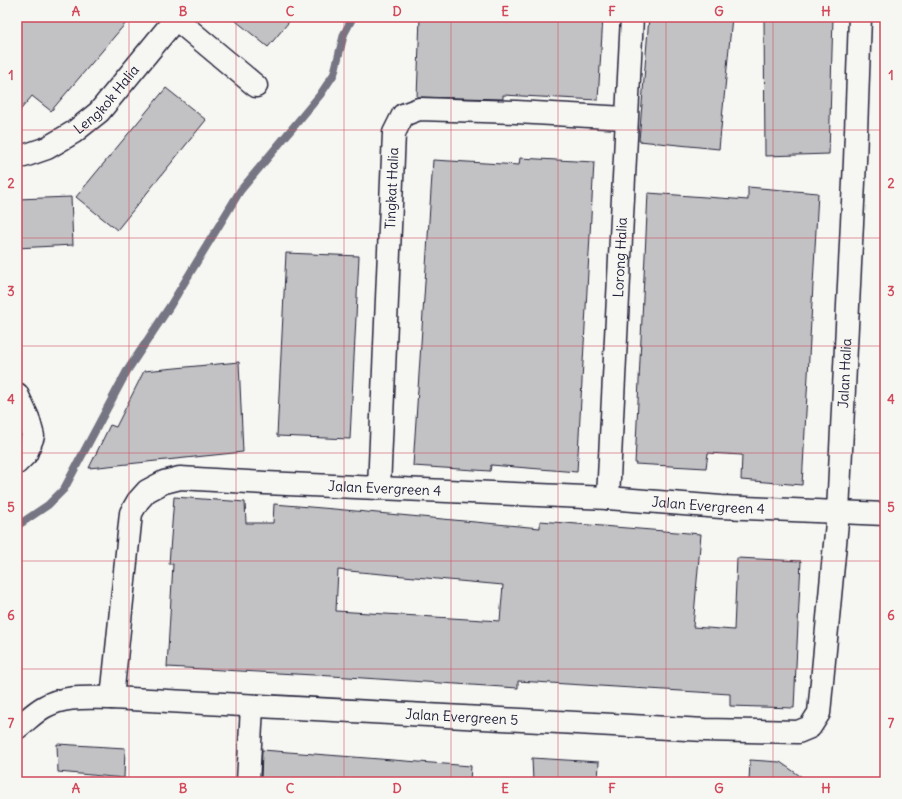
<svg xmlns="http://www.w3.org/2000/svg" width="902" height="799" font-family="Delius,sans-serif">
<rect width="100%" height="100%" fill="#f6f6f2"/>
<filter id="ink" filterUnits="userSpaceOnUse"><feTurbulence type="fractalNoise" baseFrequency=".025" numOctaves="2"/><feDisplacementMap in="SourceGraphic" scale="8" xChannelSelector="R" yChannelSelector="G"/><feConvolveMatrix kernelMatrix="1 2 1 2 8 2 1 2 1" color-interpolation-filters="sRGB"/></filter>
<g filter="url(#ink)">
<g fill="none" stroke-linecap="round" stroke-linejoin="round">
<polyline stroke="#757583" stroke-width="8" points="17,526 48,505 64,489 127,371 170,306 240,191 320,95 334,74 344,34 353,17"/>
</g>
<g fill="#c2c2c4" stroke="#22223b" fill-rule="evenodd">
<polygon points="17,17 131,17 51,111 32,96 17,114"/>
<polygon points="231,17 293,17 268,47"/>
<polygon points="420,17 603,17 598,100 503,95 503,99 417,97"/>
<polygon points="649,17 732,17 719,149 639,141"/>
<polygon points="764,17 833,17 829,154 765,156"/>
<polygon points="166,88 206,120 117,230 76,197"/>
<polygon points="520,158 594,162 577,472 491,465 490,471 413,466 433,160 519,165"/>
<polygon points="748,187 818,193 802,485 741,480 742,455 708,453 706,468 635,464 648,193 748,200"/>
<polygon points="71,197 73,245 17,248 17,199"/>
<polygon points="286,253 359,256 350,439 277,436"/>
<polygon points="239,362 243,452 89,468 110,425 116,427 144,371"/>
<path d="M 174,497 L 245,502 L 246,523 L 273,523 L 274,504 L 334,509 L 540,528 L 540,521 L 701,534 L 693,627 L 734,630 L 737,558 L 801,561 L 794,708 L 730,706 L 730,694 L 518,681 L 518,688 L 332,676 L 167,667 L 173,564 L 169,564 ZM 338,570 L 503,585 L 500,621 L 336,611 Z"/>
<polygon points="57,744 125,748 124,778 58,772"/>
<polygon points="262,750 471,766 470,782 261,782"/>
<polygon points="532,758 599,762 598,782 533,782"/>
<polygon points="750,760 780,762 809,782 749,782"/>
</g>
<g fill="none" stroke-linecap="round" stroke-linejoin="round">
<defs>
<g id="minor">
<polyline points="176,19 256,86"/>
<path id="s1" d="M 17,157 L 24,156 L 47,148 L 74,132 L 99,112 L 177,17"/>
<polyline points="17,394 28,418 33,436 26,454 17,463"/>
<path id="s2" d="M 379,488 L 394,133 L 403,115 L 419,109 L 516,112 L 626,118"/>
<path id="s3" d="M 608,498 L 632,17"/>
<path id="s4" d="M 112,698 L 131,513 L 138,501 L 147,491 L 164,482 L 180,478 L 265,483 L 608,498 L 721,507 L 885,514"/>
<path id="s5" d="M 17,728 C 26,721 35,712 44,707 C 65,695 89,698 112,698 L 705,730 L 798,732 L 810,727 L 819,713 L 838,512 L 855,161 L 860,17"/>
<polyline points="248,782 252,706"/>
</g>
</defs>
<use href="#minor" stroke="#22223b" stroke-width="25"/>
<use href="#minor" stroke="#f6f6f2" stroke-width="22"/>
</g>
</g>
<path fill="none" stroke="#d1495b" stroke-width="1" stroke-opacity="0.55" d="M 129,17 L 129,782M 236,17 L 236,782M 344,17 L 344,782M 451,17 L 451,782M 558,17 L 558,782M 666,17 L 666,782M 773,17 L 773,782M 17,130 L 885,130M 17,238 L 885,238M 17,346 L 885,346M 17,453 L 885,453M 17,561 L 885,561M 17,669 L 885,669"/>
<g text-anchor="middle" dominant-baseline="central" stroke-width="3" stroke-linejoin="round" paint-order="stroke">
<g font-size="14" fill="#22223b" stroke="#f6f6f2">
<text stroke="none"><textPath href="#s1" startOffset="109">Lengkok Halia</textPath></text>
<text stroke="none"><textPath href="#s2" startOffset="300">Tingkat Halia</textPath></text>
<text stroke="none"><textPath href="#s3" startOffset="241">Lorong Halia</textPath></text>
<text stroke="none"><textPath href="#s5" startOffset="1161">Jalan Halia</textPath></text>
<text stroke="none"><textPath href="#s4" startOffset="454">Jalan Evergreen 4</textPath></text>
<text stroke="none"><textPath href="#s4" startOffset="778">Jalan Evergreen 4</textPath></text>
<text stroke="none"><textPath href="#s5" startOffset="454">Jalan Evergreen 5</textPath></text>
</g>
</g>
<rect width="902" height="799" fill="none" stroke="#f6f6f2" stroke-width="44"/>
<rect x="22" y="22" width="858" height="755" fill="none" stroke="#d1495b" stroke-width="1.5"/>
<g font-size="13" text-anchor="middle" font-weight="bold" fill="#d1495b">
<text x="76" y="16">A</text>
<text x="183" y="16">B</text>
<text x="290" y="16">C</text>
<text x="397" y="16">D</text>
<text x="505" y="16">E</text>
<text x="612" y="16">F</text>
<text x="719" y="16">G</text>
<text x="826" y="16">H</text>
<text x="11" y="80">1</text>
<text x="891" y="80">1</text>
<text x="11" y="188">2</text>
<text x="891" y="188">2</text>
<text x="11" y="296">3</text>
<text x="891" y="296">3</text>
<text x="11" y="404">4</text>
<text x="891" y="404">4</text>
<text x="11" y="512">5</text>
<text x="891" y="512">5</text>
<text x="11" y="620">6</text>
<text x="891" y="620">6</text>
<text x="11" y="728">7</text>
<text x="891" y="728">7</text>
<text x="76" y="793">A</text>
<text x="183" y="793">B</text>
<text x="290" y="793">C</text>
<text x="397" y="793">D</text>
<text x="505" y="793">E</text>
<text x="612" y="793">F</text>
<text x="719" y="793">G</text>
<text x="826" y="793">H</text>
</g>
</svg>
